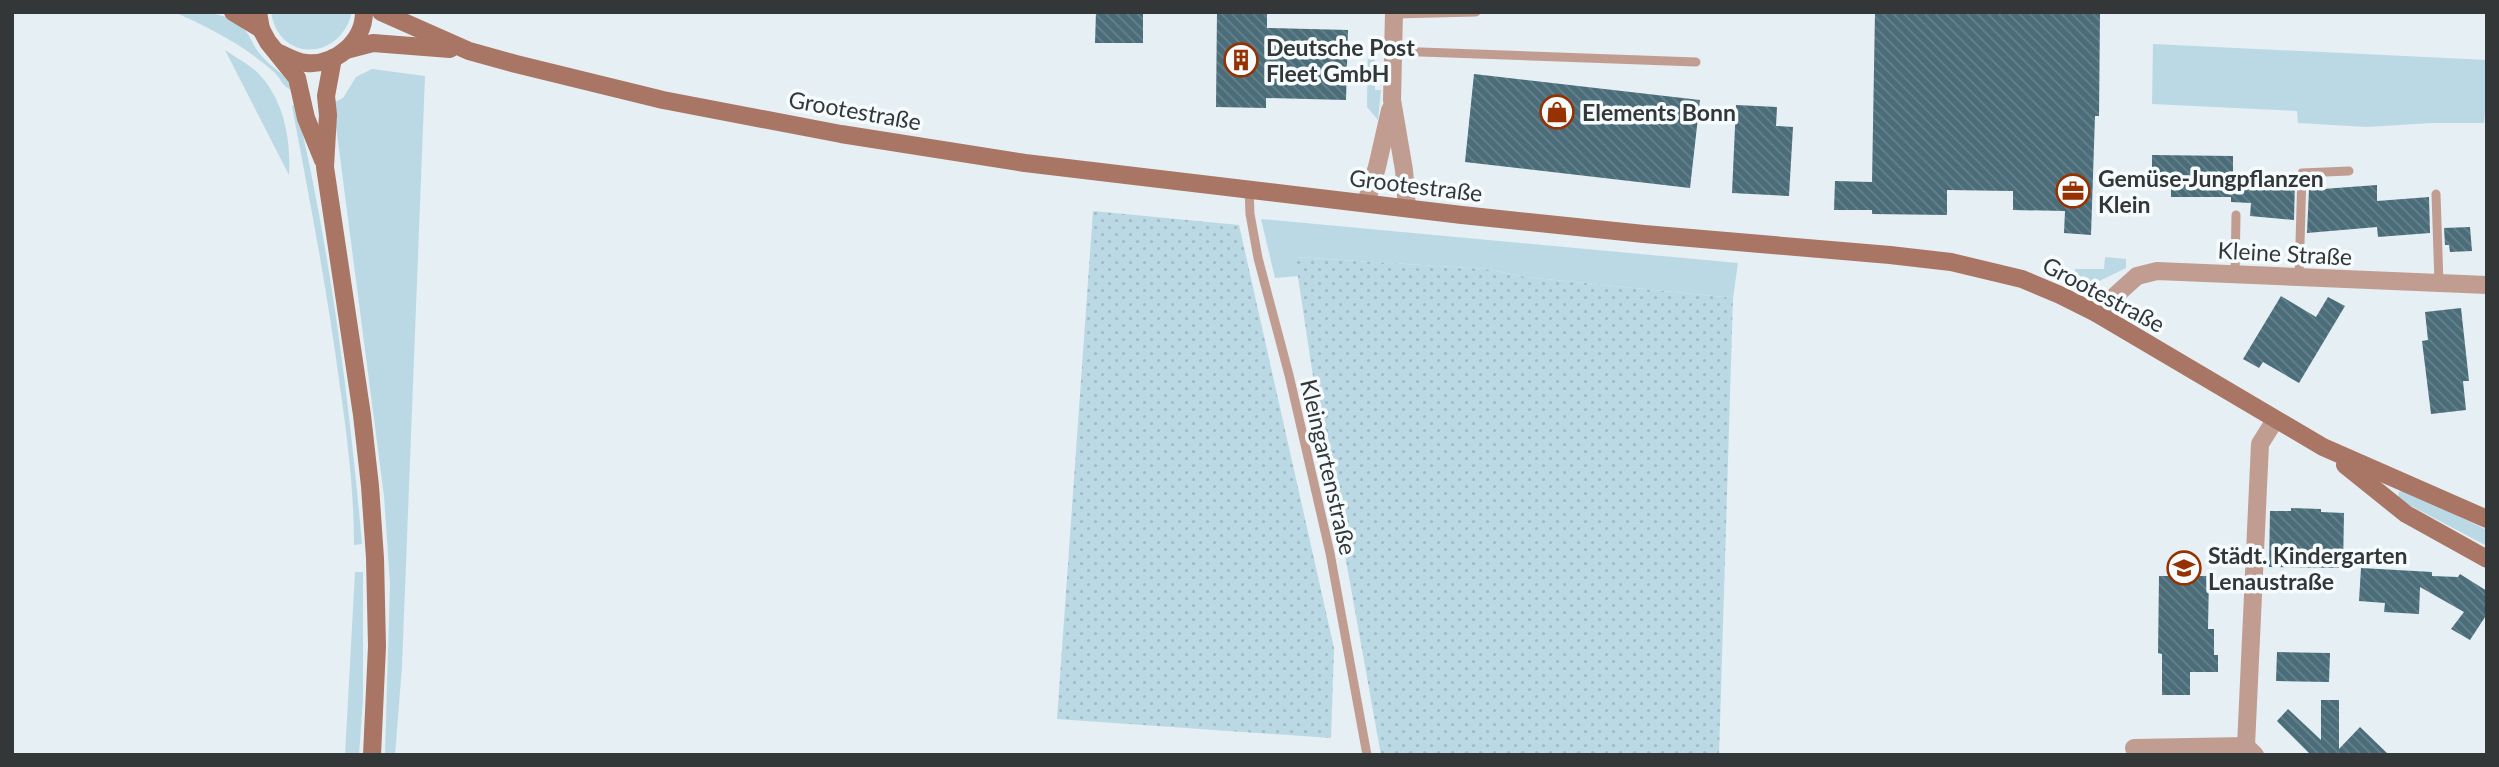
<svg xmlns="http://www.w3.org/2000/svg" width="2499" height="767" font-family="Lato,sans-serif">
<defs>
<pattern id="garden-dots" width="8" height="8" patternUnits="userSpaceOnUse" patternTransform="scale(1.75)"><rect width="8" height="8" fill="#bbd9e4"/><path d="M2 2h.1M6 6h.1" fill="none" stroke="#a1bbc4" stroke-width="1.8" stroke-linecap="round"/></pattern>
<pattern id="building-back-hatch" width="6" height="6" patternUnits="userSpaceOnUse" patternTransform="scale(1.75)"><rect width="6" height="6" fill="#4a6d79"/><path d="M-1 5l2 2M0 0l6 6M5-1l2 2" fill="none" stroke="#68828c"/></pattern>
</defs>
<rect width="100%" height="100%" fill="#e6eff3"/>
<g fill="#bbd9e4">
<path d="M 174,12 C 197,12 224,10 242,27 C 250,34 253,46 260,54 C 271,68 286,73 293,90 C 282,88 281,78 274,72 C 245,46 209,27 174,12 Z"/>
<path d="M 271,12 L 352,12 C 340,62 278,62 271,12 Z"/>
<polygon points="1368,39 1375,39 1375,90 1381,90 1378,120 1367,107"/>
<polygon points="2153,44 2487,60 2487,111 2485,112 2484,123 2432,123 2367,127 2298,123 2297,111 2152,104"/>
<path d="M 225,50 C 235,57 248,64 257,72 C 284,99 291,139 289,175 Z"/>
<polygon points="372,69 425,76 402,666 395,755 385,755 390,584 384,496 333,103 343,98 356,77"/>
<path d="M 296,104 C 330,249 349,397 362,544 L 354,545 C 354,489 347,435 339,380 C 327,288 309,197 292,106 Z"/>
<polygon points="1261,219 1738,263 1733,298 1526,277 1485,269 1296,257 1298,276 1275,278"/>
<polygon points="2105,257 2126,259 2126,268 2083,289 2074,282 2075,269 2104,269"/>
<polygon points="2404,490 2487,530 2487,546 2398,499 2399,492"/>
<polygon points="355,572 363,572 363,699 359,755 345,755"/>
</g>
<g fill="url(#garden-dots)">
<polygon points="1093,211 1239,225 1334,648 1331,738 1057,719"/>
<polygon points="1295,257 1485,269 1526,277 1733,298 1719,755 1381,755 1314,383"/>
</g>
<g fill="url(#building-back-hatch)">
<polygon points="1096,12 1143,12 1143,43 1095,43"/>
<polygon points="1217,12 1267,12 1267,28 1348,30 1346,100 1266,98 1266,108 1216,107"/>
<polygon points="1875,12 2100,12 2099,116 2095,116 2091,235 2064,233 2065,211 2013,210 2013,191 1947,190 1947,215 1872,214 1872,210 1834,210 1835,181 1872,182"/>
<polygon points="1474,74 1700,100 1690,188 1465,162"/>
<polygon points="1736,105 1777,107 1776,126 1793,127 1789,196 1732,193"/>
<polygon points="2152,155 2233,156 2233,174 2253,175 2252,178 2295,179 2294,220 2250,216 2251,203 2231,202 2231,197 2171,197 2171,177 2152,177"/>
<polygon points="2377,185 2377,201 2429,197 2430,233 2378,237 2377,227 2307,233 2309,190"/>
<polygon points="2470,227 2472,251 2450,252 2449,245 2445,245 2444,228"/>
<polygon points="2281,296 2316,317 2328,297 2345,306 2299,383 2263,362 2259,368 2243,359"/>
<polygon points="2461,308 2469,381 2463,381 2466,410 2431,414 2422,341 2428,340 2425,312"/>
<polygon points="2291,508 2321,509 2321,512 2344,513 2343,568 2269,567 2270,511 2291,511"/>
<polygon points="2361,568 2432,572 2432,576 2458,577 2460,574 2487,591 2487,614 2470,640 2451,629 2464,612 2420,587 2419,614 2384,612 2385,603 2359,601"/>
<polygon points="2159,576 2209,576 2208,629 2214,629 2214,655 2218,655 2218,672 2190,672 2190,695 2162,695 2162,654 2158,653"/>
<polygon points="2277,652 2330,653 2329,682 2276,681"/>
<polygon points="2321,700 2339,700 2339,749 2360,727 2389,755 2311,755 2277,721 2288,709 2321,740"/>
</g>
<g fill="none" stroke-linecap="round" stroke-linejoin="round">
<g stroke="#c19d91" stroke-width="9">
<polyline points="1394,14 1476,12"/>
<polyline points="1393,51 1696,62"/>
<polyline points="1249,189 1250,214 1258,258 1289,375 1330,553 1367,755"/>
<polyline points="2436,194 2439,283"/>
<polyline points="2235,275 2236,215"/>
<polyline points="2299,278 2302,173 2349,171"/>
</g>
<g stroke="#c19d91" stroke-width="18">
<polyline points="1394,12 1392,100 1404,170 1407,208"/>
<polyline points="1366,203 1377,167 1390,110"/>
<polyline points="2096,313 2137,276 2157,271 2487,285"/>
<polyline points="2134,748 2246,746"/>
<polyline points="2255,755 2246,746 2260,444 2275,420"/>
</g>
<g stroke="#a97564" stroke-width="18">
<polyline points="233,12 261,29"/>
<polyline points="258,12 261,29 268,42 297,78 306,118 323,160"/>
<polyline points="381,12 469,51 516,64 663,100 841,134 1025,163 1462,215 1644,234 1890,255 1951,262 2022,279 2060,295 2096,313 2323,447 2487,519"/>
<polyline points="346,50 373,43 450,49"/>
<path d="M 279,53 C 288,57 296,62 306,63 C 335,66 364,42 364,12"/>
<polyline points="333,58 326,96 328,115 325,167 362,415 370,486 375,558 377,646 372,755"/>
<polyline points="2345,465 2406,514 2487,559"/>
</g>
</g>
<defs>
<symbol id="building-ring" viewBox="-11 -11 22 22"><circle r="9.5" fill="#f6fcfe" stroke="#963101" stroke-width="1.5"/><path d="M-4-6H4V6H1V3H-1V6H-4ZM-2.5-4.3h1.7v1.8h-1.7ZM.8-4.3h1.7v1.8H.8ZM-2.5-1h1.7V.8h-1.7ZM.8-1h1.7V.8H.8Z" fill="#963101"/></symbol>
<symbol id="shop-ring" viewBox="-11 -11 22 22"><circle r="9.5" fill="#f6fcfe" stroke="#963101" stroke-width="1.5"/><path d="M-5-2.5h2.3a2.7 3.5 0 0 1 5.4 0H5L5.5 6h-11ZM-1.5-2.5h3a1.5 2.3 0 0 0-3 0Z" fill="#963101"/></symbol>
<symbol id="office-ring" viewBox="-11 -11 22 22"><circle r="9.5" fill="#f6fcfe" stroke="#963101" stroke-width="1.5"/><path d="M-6-3h4V-5.5h4V-3h4V5H-6ZM-1-4.5V-3h2v-1.5ZM-6 0V1H6V0Z" fill="#963101"/></symbol>
<symbol id="school-ring" viewBox="-11 -11 22 22"><circle r="9.5" fill="#f6fcfe" stroke="#963101" stroke-width="1.5"/><path d="M0-5L7-2L0 1L-7-2ZM-4 1L0 2.5L4 1V4Q0 6-4 4Z" fill="#963101"/></symbol>
</defs>
<g fill-rule="evenodd">
<use href="#building-ring" x="1222" y="41" width="38" height="38"/>
<use href="#shop-ring" x="1538" y="93" width="38" height="38"/>
<use href="#office-ring" x="2054" y="172" width="38" height="38"/>
<use href="#school-ring" x="2165" y="549" width="38" height="38"/>
</g>
<g text-anchor="middle" dominant-baseline="central" stroke-width="7" stroke-linejoin="round" paint-order="stroke">
<g font-size="23" font-weight="bold" fill="#333738" stroke="#f6fcfe" text-anchor="start">
<text x="1266" y="47">Deutsche Post<tspan x="1266" dy="26">Fleet GmbH</tspan></text>
<text x="1582" y="112">Elements Bonn</text>
<text x="2098" y="178">Gemüse-Jungpflanzen<tspan x="2098" dy="26">Klein</tspan></text>
<text x="2208" y="555">Städt. Kindergarten<tspan x="2208" dy="26">Lenaustraße</tspan></text>
</g>
<g font-size="23" fill="#333738" stroke="#f6fcfe">
<text transform="translate(855 110) rotate(10)">Grootestraße</text>
<text transform="translate(1416 185) rotate(7)">Grootestraße</text>
<text transform="translate(2285 253) rotate(3)">Kleine Straße</text>
<text transform="translate(2104 294) rotate(28)">Grootestraße</text>
<text transform="translate(1329 467) rotate(77)">Kleingartenstraße</text>
</g>
</g>
<rect width="2499" height="767" fill="none" stroke="#333738" stroke-width="28"/>
</svg>
